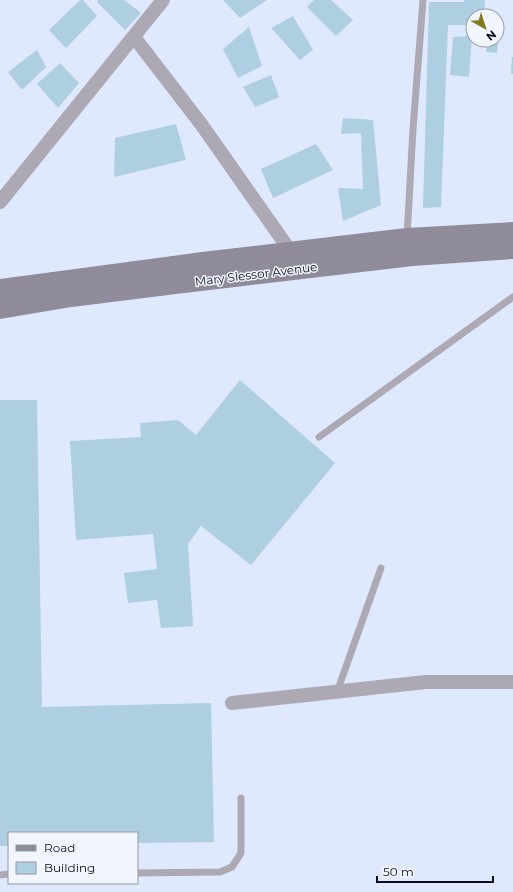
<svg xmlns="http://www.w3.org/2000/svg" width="513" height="892" font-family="Montserrat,sans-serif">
<rect width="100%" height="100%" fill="#dee8ff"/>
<g fill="#aecee1">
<polygon points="80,0 83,0 97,16 66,48 49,30"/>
<polygon points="98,0 124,0 141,13 125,30 97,2"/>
<polygon points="223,0 267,0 240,18"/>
<polygon points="314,0 331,0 353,20 336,36 307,7"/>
<polygon points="464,0 485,0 484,16 473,16 473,25 448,25 441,207 423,208 429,2 464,2"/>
<polygon points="293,16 313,50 300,60 271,28"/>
<polygon points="497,24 499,24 498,39 497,39"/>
<polygon points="249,27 262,66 238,78 223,49"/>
<polygon points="472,36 469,77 450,75 453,37"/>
<polygon points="487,40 498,40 497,53 486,52"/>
<polygon points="37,50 46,67 22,90 8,72"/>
<polygon points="512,57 513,57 513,74 511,74"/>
<polygon points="60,63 79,83 58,108 37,84"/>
<polygon points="271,75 279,97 255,107 243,87"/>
<polygon points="343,118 373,120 381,205 343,221 338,188 363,189 361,133 341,134"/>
<polygon points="176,124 186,160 114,177 115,138"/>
<polygon points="316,144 333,170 273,198 261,169"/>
<polygon points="240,380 335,463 251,565 201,526 188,544 193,626 161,628 157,600 128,603 124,573 157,569 153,534 76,540 70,441 141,437 140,423 178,420 196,435"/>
<polygon points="0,400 37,400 42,707 211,703 214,842 137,843 137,833 9,833 9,846 0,846"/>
</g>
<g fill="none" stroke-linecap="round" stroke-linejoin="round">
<g stroke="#ada9b4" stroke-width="7">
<polyline points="407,237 413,129 423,0"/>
<polyline points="319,437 513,297"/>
<polyline points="337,692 381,568"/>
<polyline points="137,873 220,872 232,867 241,853 241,798"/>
<polyline points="0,875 9,874"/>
</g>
<g stroke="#ada9b4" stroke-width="14">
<polyline points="134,37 201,124 291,252"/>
<polyline points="0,202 163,0"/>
<polyline points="232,703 426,682 513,682"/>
</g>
<g stroke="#908b9a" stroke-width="20">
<polyline points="0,289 203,262 407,238 513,232"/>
<polyline points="0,309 71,297 175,284 412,256 513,249"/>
</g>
</g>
<g text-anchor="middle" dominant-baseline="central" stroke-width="3" stroke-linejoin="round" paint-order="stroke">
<g font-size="12" fill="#0c0f17" stroke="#f1f5fe">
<text transform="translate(256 274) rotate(-7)">Mary Slessor Avenue</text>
</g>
</g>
<rect x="8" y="832" width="130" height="52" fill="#f1f5fe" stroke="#9599a2"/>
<rect x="16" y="845" width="20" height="6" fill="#908b9a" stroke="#9599a2"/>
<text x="44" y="852" font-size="12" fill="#0c0f17">Road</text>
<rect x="16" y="862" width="20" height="12" fill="#aecee1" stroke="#9599a2"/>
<text x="44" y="872" font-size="12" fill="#0c0f17">Building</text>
<g transform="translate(485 28) rotate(141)"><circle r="19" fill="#f1f5fe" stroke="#9599a2"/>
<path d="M0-3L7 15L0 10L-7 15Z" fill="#82781c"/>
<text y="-6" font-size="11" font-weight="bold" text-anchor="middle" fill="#0c0f17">N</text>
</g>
<path d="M377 876v6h116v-6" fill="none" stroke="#0c0f17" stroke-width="2"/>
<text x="383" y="876" font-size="12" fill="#0c0f17" stroke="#f1f5fe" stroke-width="3" paint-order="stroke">50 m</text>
</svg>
